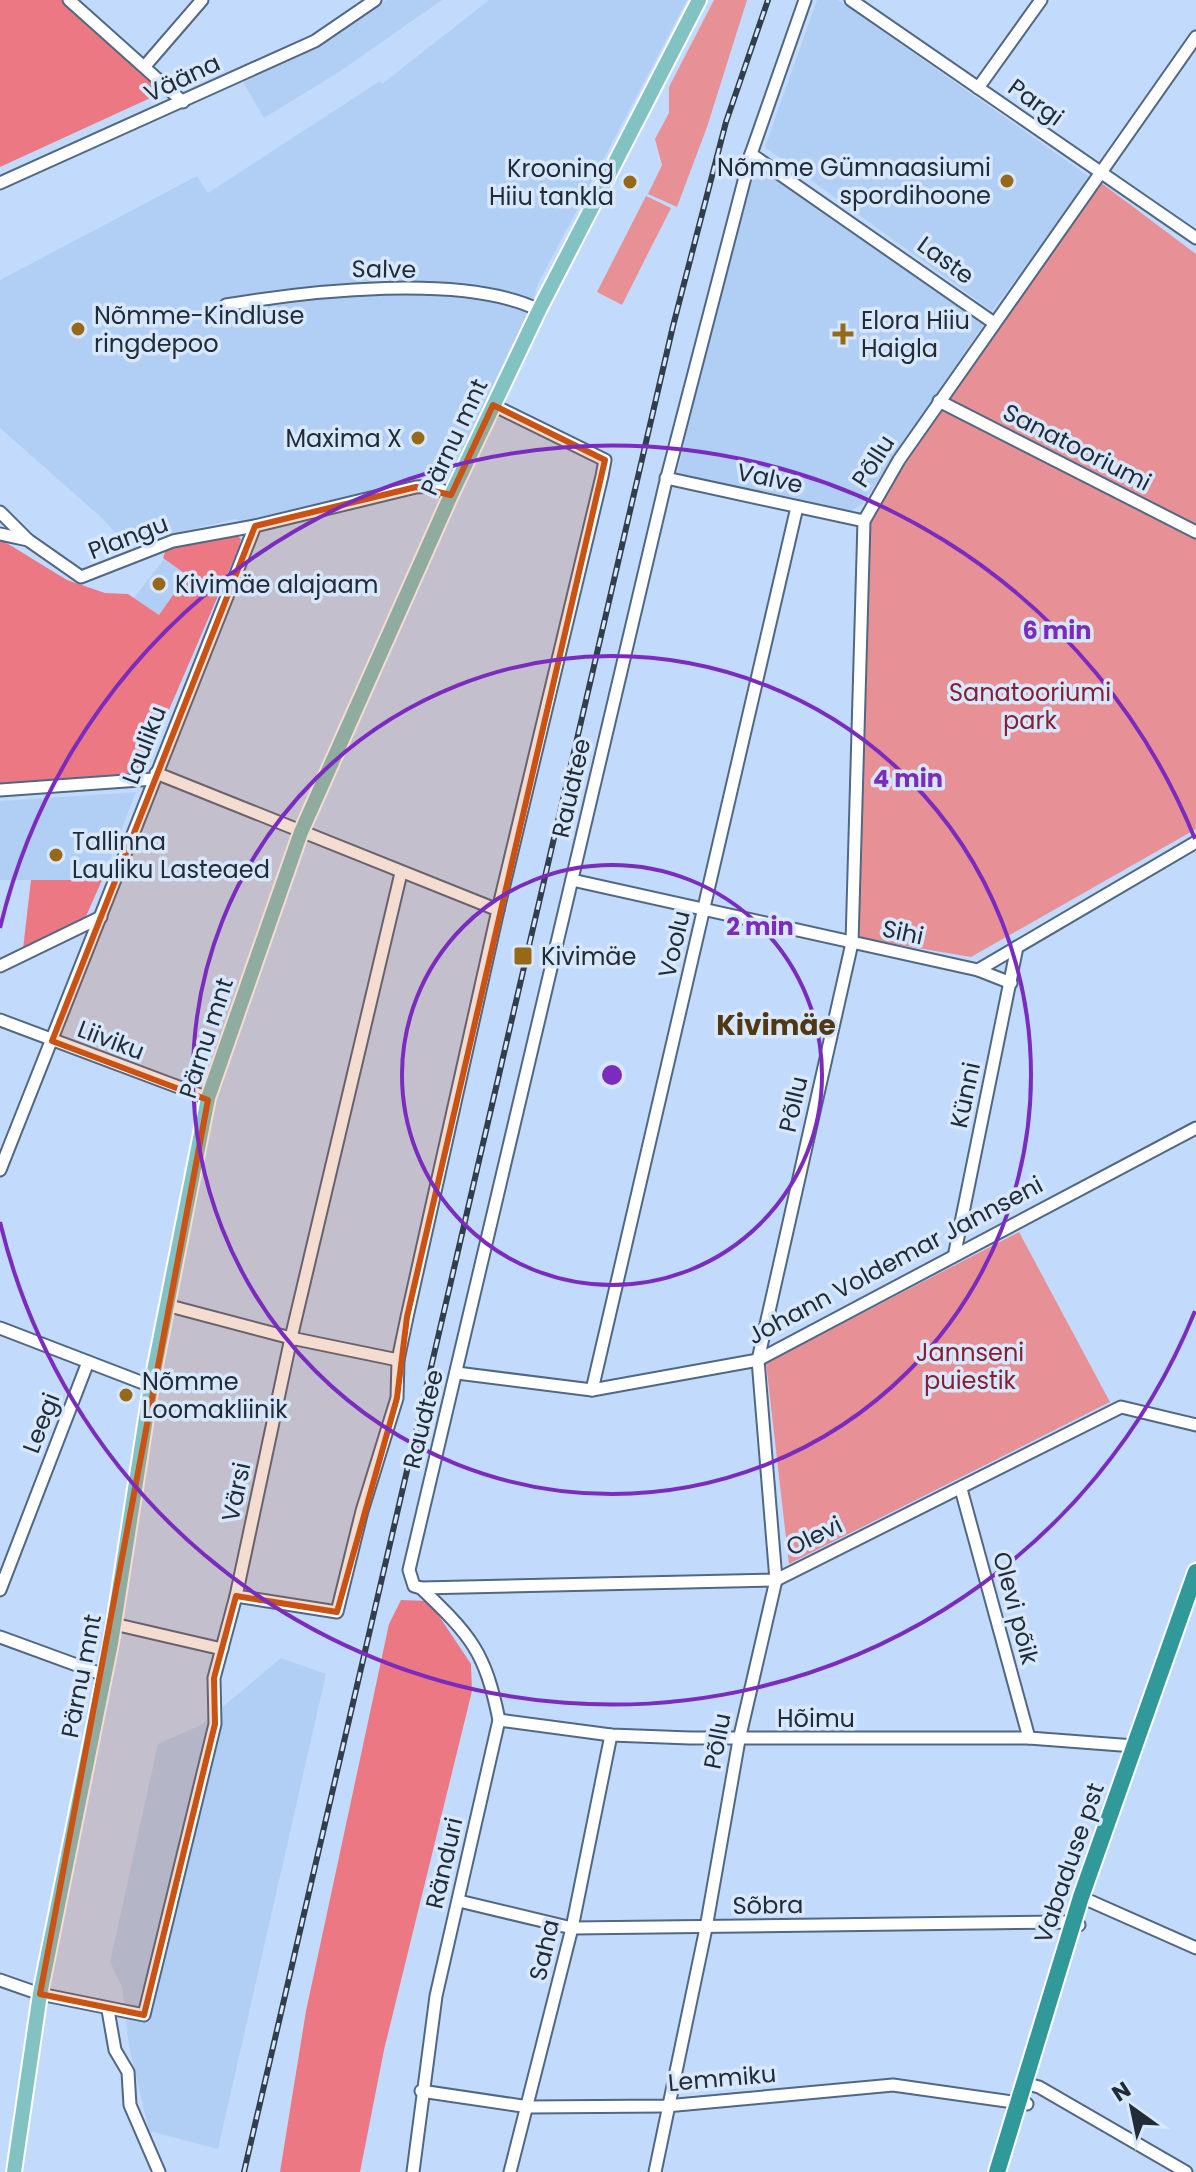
<svg xmlns="http://www.w3.org/2000/svg" width="1196" height="2172" font-family="Poppins,sans-serif">
<rect width="100%" height="100%" fill="#c2dbfc"/>
<g fill="#b1cff5">
<polygon points="387,0 442,0 339,72 264,118 243,82 316,48"/>
<polygon points="489,0 687,0 538,284 516,356 451,495 433,486 255,526 235,519 126,545 103,519 0,428 0,280 197,176 208,193 380,81 382,84"/>
<polygon points="817,0 838,0 1091,178 992,311 765,147"/>
<polygon points="758,163 984,324 862,504 846,514 677,475 706,344 752,166"/>
<polygon points="164,559 187,575 159,615 134,598"/>
<polygon points="136,792 102,880 0,880 0,801"/>
<polygon points="281,1658 326,1674 218,2149 149,2131 129,2046 122,1987 110,1962 158,1744 201,1725"/>
</g>
<g fill="#e79197">
<polygon points="714,0 747,0 707,127 677,207 648,194 662,165 655,139 669,113 669,87"/>
<polygon points="1100,182 1196,254 1196,829 971,957 859,938 869,523 874,509"/>
<polygon points="646,196 671,208 622,305 597,292"/>
<polygon points="1019,1232 1110,1402 789,1564 766,1363"/>
</g>
<g fill="#ec7884">
<polygon points="0,0 69,0 170,89 0,167"/>
<polygon points="234,532 241,539 239,547 141,775 0,785 0,539 67,580 105,593 128,594 159,615 187,575 163,558 166,549"/>
<polygon points="31,880 102,880 84,921 23,949"/>
<polygon points="401,1600 429,1601 471,1664 472,1691 384,2050 360,2172 280,2172 306,2011 389,1624"/>
</g>
<g fill="none" stroke-linecap="round" stroke-linejoin="round">
<defs>
<g id="minor">
<polyline points="69,0 183,102"/>
<polyline points="851,0 1196,238"/>
<polyline points="145,66 202,0"/>
<polyline points="978,88 1041,0"/>
<polyline points="751,154 994,323"/>
<polyline points="0,183 315,41 375,0"/>
<path d="M 226,305 C 308,291 464,273 539,310"/>
<polyline points="939,401 1196,532"/>
<polyline points="666,478 864,521"/>
<polyline points="0,512 28,540 81,577 173,541 255,526"/>
<polyline points="0,534 28,540"/>
<polyline points="156,773 498,910"/>
<polyline points="0,790 154,779"/>
<polyline points="572,880 978,970 1196,842"/>
<polyline points="0,966 101,917"/>
<polyline points="978,970 1011,983"/>
<polyline points="0,1020 208,1098"/>
<polyline points="0,1170 255,526 416,487 433,486 451,495"/>
<polyline points="955,1252 1017,947"/>
<polyline points="166,1305 291,1338 398,1360"/>
<polyline points="0,1328 151,1386"/>
<polyline points="457,1373 592,1390 758,1360 1196,1128"/>
<polyline points="592,1390 797,507"/>
<polyline points="961,1489 1029,1738"/>
<polyline points="421,1588 776,1580 1121,1407 1196,1425"/>
<polyline points="0,1590 88,1362"/>
<polyline points="236,1596 337,1612 362,1511 397,1398 398,1360 407,1317 498,910 602,476 605,460 493,405"/>
<polyline points="114,1624 222,1649"/>
<polyline points="0,1637 104,1675"/>
<polyline points="499,1720 611,1735 690,1738 1029,1738 1134,1746"/>
<polyline points="1081,1897 1196,1948"/>
<polyline points="459,1901 572,1928 1066,1922 1079,1925"/>
<polyline points="0,1980 40,1994 144,2015 215,1724 214,1678 236,1596 291,1338 401,873"/>
<polyline points="108,2010 115,2050 128,2072 130,2105 159,2172"/>
<polyline points="1024,2083 1039,2087 1186,2172"/>
<polyline points="421,2091 529,2107 666,2106 893,2085 1027,2104"/>
<path d="M 413,2172 L 436,1996 L 499,1720 C 485,1651 471,1636 421,1588 L 414,1586 L 409,1570 L 665,485 L 751,154 L 805,0"/>
<polyline points="510,2172 572,1928 611,1735"/>
<polyline points="655,2172 706,1928 739,1740 776,1580 758,1360 852,943 864,521 899,460 1196,37"/>
</g>
<polyline id="major" points="14,2172 40,1994 111,1643 151,1386 208,1098 301,832 451,495 540,308 699,0"/>
<polyline id="highway" points="997,2172 1081,1897 1196,1572"/>
</defs>
<use href="#minor" stroke="#516784" stroke-width="15"/>
<use href="#major" stroke="#fff" stroke-width="18"/>
<use href="#highway" stroke="#fff" stroke-width="20"/>
<use href="#minor" stroke="#fff" stroke-width="11"/>
<use href="#major" stroke="#83c2c2" stroke-width="14"/>
<use href="#highway" stroke="#319999" stroke-width="16"/>
<defs>
<polyline id="rail" points="244,2172 673,326 726,122 768,0"/>
</defs>
<use href="#rail" stroke="#323e4c" stroke-width="6"/>
<use href="#rail" stroke="#d8e8fc" stroke-width="3" stroke-dasharray="9" stroke-linecap="butt"/>
</g>
<path fill="#ca5213" fill-opacity="0.2" stroke="#ca5213" stroke-width="6" stroke-linejoin="round" d="M 493,405 L 605,460 L 407,1317 L 397,1398 L 337,1612 L 236,1596 L 214,1678 L 215,1724 L 144,2015 L 40,1994 L 208,1100 L 52,1041 L 255,526 L 416,487 L 451,495 Z"/>
<g fill="none" stroke="#7b2cbf" stroke-width="4">
<circle cx="612" cy="1075" r="210"/>
<circle cx="612" cy="1075" r="419"/>
<path d="M1195 1311A629 629 0 0 1 0 1222M0 928A629 629 0 0 1 1195 839"/>
</g>
<g fill="#976818" stroke="#d8e8fc" stroke-width="3">
<circle cx="1007" cy="181" r="8"/>
<circle cx="630" cy="182" r="8"/>
<circle cx="78" cy="329" r="8"/>
<path d="M839 322h8v8h8v8h-8v8h-8v-8h-8v-8h8z"/>
<circle cx="418" cy="438" r="8"/>
<circle cx="159" cy="584" r="8"/>
<circle cx="56" cy="855" r="8"/>
<rect x="513" y="946" width="20" height="20" rx="4"/>
<circle cx="126" cy="1395" r="8"/>
</g>
<g text-anchor="middle" dominant-baseline="central" stroke-width="7" stroke-linejoin="round" paint-order="stroke">
<g font-size="24" fill="#222c38" stroke="#d8e8fc">
<text transform="translate(182 78) rotate(-25)">Vääna</text>
<text transform="translate(1036 102) rotate(36)">Pargi</text>
<text transform="translate(946 260) rotate(36)">Laste</text>
<text transform="translate(384 269) rotate(1)">Salve</text>
<text transform="translate(454 437) rotate(-65)">Pärnu mnt</text>
<text transform="translate(1077 447) rotate(27)">Sanatooriumi</text>
<text transform="translate(873 461) rotate(-57)">Põllu</text>
<text transform="translate(770 478) rotate(12)">Valve</text>
<text transform="translate(128 537) rotate(-21)">Plangu</text>
<text transform="translate(144 745) rotate(-69)">Lauliku</text>
<text transform="translate(571 788) rotate(-77)">Raudtee</text>
<text transform="translate(903 932) rotate(12)">Sihi</text>
<text transform="translate(674 944) rotate(-77)">Voolu</text>
<text transform="translate(206 1038) rotate(-72)">Pärnu mnt</text>
<text transform="translate(111 1040) rotate(21)">Liiviku</text>
<text transform="translate(965 1095) rotate(-78)">Künni</text>
<text transform="translate(793 1104) rotate(-77)">Põllu</text>
<text transform="translate(895 1260) rotate(-28)">Johann Voldemar Jannseni</text>
<text transform="translate(423 1419) rotate(-76)">Raudtee</text>
<text transform="translate(41 1423) rotate(-69)">Leegi</text>
<text transform="translate(236 1492) rotate(-78)">Värsi</text>
<text transform="translate(814 1536) rotate(-26)">Olevi</text>
<text transform="translate(1016 1608) rotate(75)">Olevi põik</text>
<text transform="translate(81 1676) rotate(-79)">Pärnu mnt</text>
<text x="816" y="1718">Hõimu</text>
<text transform="translate(717 1741) rotate(-79)">Põllu</text>
<text transform="translate(444 1863) rotate(-77)">Ränduri</text>
<text transform="translate(1069 1863) rotate(-71)">Vabaduse pst</text>
<text transform="translate(768 1905) rotate(-1)">Sõbra</text>
<text transform="translate(544 1950) rotate(-77)">Saha</text>
<text transform="translate(722 2078) rotate(-5)">Lemmiku</text>
</g>
<g font-size="24" fill="#222c38" stroke="#d8e8fc" text-anchor="start">
<text x="991" y="167" text-anchor="end">Nõmme Gümnaasiumi<tspan x="991" dy="28">spordihoone</tspan></text>
<text x="614" y="168" text-anchor="end">Krooning<tspan x="614" dy="28">Hiiu tankla</tspan></text>
<text x="94" y="315">Nõmme-Kindluse<tspan x="94" dy="28">ringdepoo</tspan></text>
<text x="861" y="320">Elora Hiiu<tspan x="861" dy="28">Haigla</tspan></text>
<text x="402" y="438" text-anchor="end">Maxima X</text>
<text x="175" y="584">Kivimäe alajaam</text>
<text x="72" y="841">Tallinna<tspan x="72" dy="28">Lauliku Lasteaed</tspan></text>
<text x="541" y="956">Kivimäe</text>
<text x="142" y="1381">Nõmme<tspan x="142" dy="28">Loomakliinik</tspan></text>
</g>
<g font-size="24" fill="#871f33" stroke="#d8e8fc">
<text x="1030" y="692">Sanatooriumi<tspan x="1030" dy="28">park</tspan></text>
<text x="970" y="1352">Jannseni<tspan x="970" dy="28">puiestik</tspan></text>
</g>
<g font-size="28" font-weight="bold" fill="#503815" stroke="#d8e8fc">
<text x="776" y="1025">Kivimäe</text>
</g>
</g>
<circle cx="612" cy="1075" r="12" fill="#7b2cbf" stroke="#d8e8fc" stroke-width="4"/>
<g font-size="24" text-anchor="middle" font-weight="bold" fill="#7b2cbf" stroke="#d8e8fc" stroke-width="7" stroke-linejoin="round" paint-order="stroke">
<text x="1057" y="639">6 min</text>
<text x="908" y="787">4 min</text>
<text x="760" y="935">2 min</text>
</g>
<g transform="translate(1132 2108) rotate(327)" stroke="#d8e8fc" stroke-width="6" paint-order="stroke">
<path d="M0-6L14 30L0 20L-14 30Z" fill="#222c38"/>
<text y="-12" font-size="22" font-weight="bold" text-anchor="middle" fill="#222c38">N</text>
</g>
</svg>
